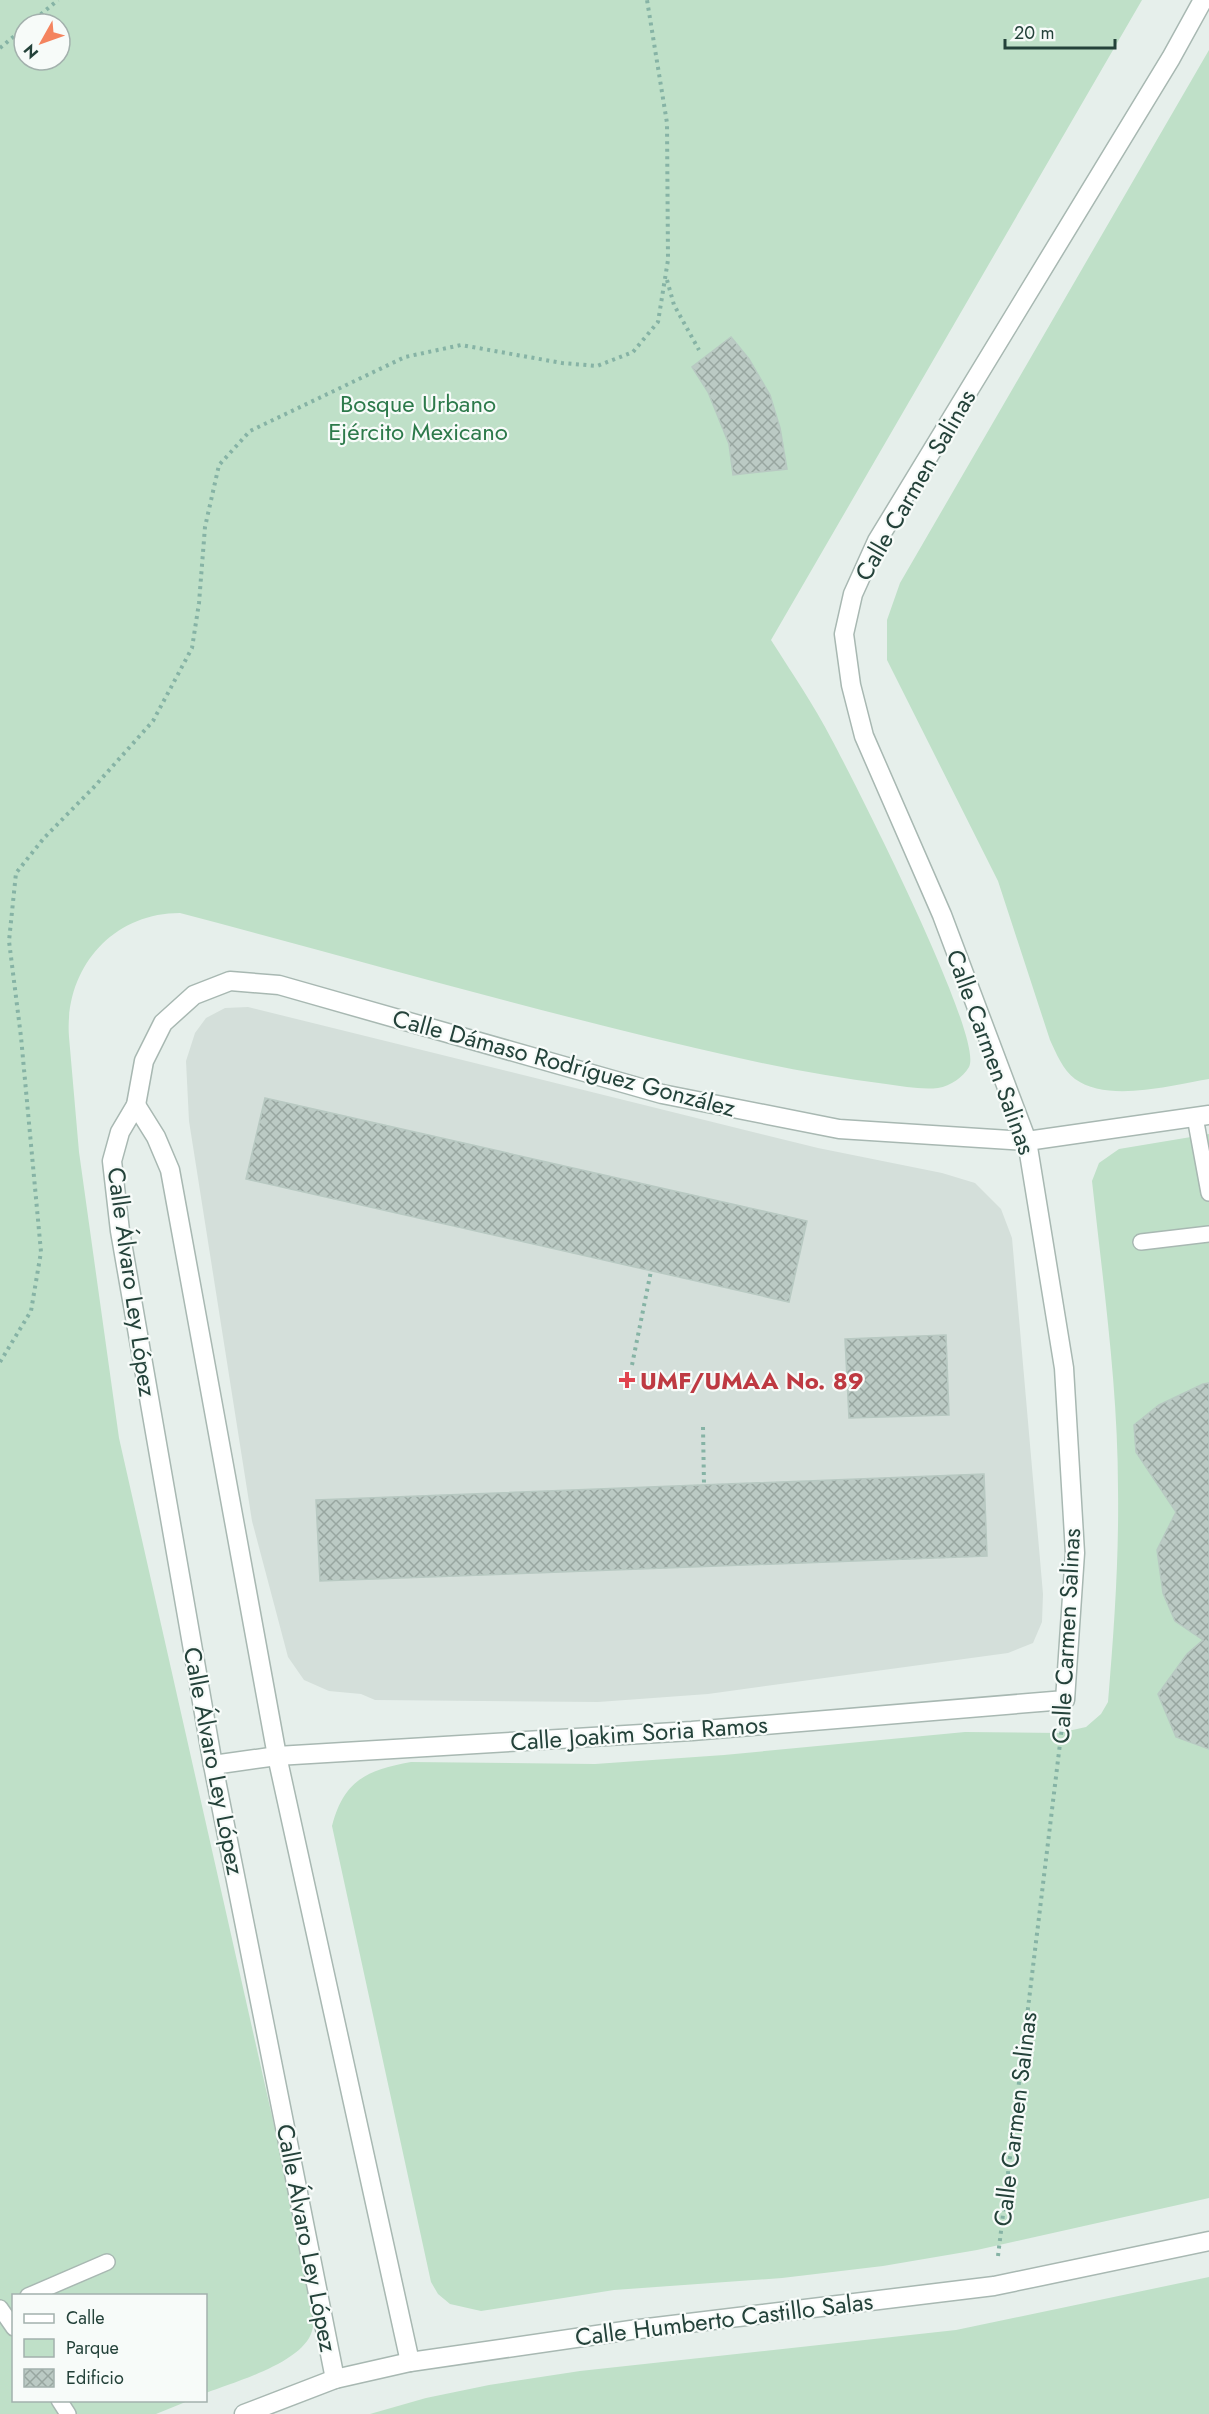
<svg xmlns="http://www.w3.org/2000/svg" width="1209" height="2414" font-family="Jost,sans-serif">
<defs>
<pattern id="building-cross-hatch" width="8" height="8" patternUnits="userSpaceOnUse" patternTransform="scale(1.5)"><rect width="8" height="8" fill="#bbcac4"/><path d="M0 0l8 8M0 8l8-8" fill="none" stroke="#98a6a0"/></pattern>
</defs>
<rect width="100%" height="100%" fill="#e6efeb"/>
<polygon fill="#d4dfda" points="248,1007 818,1148 942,1173 975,1183 1001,1209 1012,1238 1043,1594 1042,1622 1033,1643 1008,1653 708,1694 598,1702 375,1700 361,1694 329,1691 304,1680 288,1657 252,1521 189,1121 186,1061 195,1033 206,1018 225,1008"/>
<g fill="#bfe0c8" fill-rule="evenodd">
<path d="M 0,0 L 1142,0 L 771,640 C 792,673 814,705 832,740 C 854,781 985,1038 969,1067 C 963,1077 951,1086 938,1088 C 921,1090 903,1086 886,1084 C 837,1078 788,1069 739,1058 C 551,1016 366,962 180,913 C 111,913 64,970 69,1037 L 79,1152 L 119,1438 L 311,2289 C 312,2303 316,2318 312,2331 C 303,2363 234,2382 206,2393 L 206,2296 L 14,2296 L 14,2400 L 188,2401 L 156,2414 L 0,2414 ZM 24,24 L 60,24 L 60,60 L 24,60 Z"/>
<path d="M 1209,50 L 1209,1079 C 1172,1085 1108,1103 1075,1079 C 1063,1070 1056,1053 1050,1040 L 998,881 L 887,660 L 887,620 L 900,583 Z"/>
<path d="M 1209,1134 L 1209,2198 L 977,2250 L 883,2266 L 782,2278 L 614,2290 L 481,2311 L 450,2304 L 438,2294 L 431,2282 L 332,1826 C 344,1780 367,1770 411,1762 L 595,1764 L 724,1755 L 965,1732 L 1059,1733 L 1086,1727 L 1101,1714 L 1108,1702 C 1114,1631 1119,1560 1118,1489 C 1118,1386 1103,1283 1092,1181 L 1099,1163 L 1119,1149 Z"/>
<polygon points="1209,2277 1209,2414 370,2414 426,2398 489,2385 580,2371 956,2330"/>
</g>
<g fill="url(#building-cross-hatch)" stroke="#b8c9c2" stroke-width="1.5">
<polygon points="731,337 749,359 770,395 780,428 787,469 733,475 729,444 708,392 692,367"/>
<polygon points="265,1098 807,1221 789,1302 246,1179"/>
<polygon points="946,1335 949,1415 849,1418 845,1339"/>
<polygon points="1209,1383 1209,1749 1176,1737 1158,1694 1187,1654 1203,1640 1175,1621 1163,1593 1157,1550 1176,1512 1136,1452 1134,1425 1159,1405 1203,1384"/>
<polygon points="984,1474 987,1556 320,1581 316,1500"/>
</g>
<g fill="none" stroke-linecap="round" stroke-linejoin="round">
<defs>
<g id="service">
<polyline points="1195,1117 1209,1193"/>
<polyline points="1141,1242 1209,1234"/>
<polyline points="28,2296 107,2262"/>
<polyline points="0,2308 14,2328"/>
<polyline points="59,2400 68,2414"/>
</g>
<g id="minor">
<polyline points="136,1105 156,1137 170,1170 277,1756 410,2362"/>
<polyline points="213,1765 277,1756 692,1731 1065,1700 1075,1553 1064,1368 1027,1141 942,915 864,736 851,685 844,634 853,594 877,541 1171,58 1203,0"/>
<polyline points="335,2379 213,1765 120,1231 112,1161 120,1132 136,1105 144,1061 163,1023 194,995 230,981 279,985 662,1094 839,1129 1027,1141 1209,1115"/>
<polyline points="244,2414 335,2379 410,2362 631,2330 994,2286 1209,2241"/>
</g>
</defs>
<use href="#service" stroke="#a8b8b2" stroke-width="18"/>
<use href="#minor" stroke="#a8b8b2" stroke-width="21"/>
<g stroke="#86b3a5" stroke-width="4" stroke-dasharray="3 4.5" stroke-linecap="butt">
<polyline points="29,24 58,0"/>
<polyline points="0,48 24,28"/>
<polyline points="667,280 674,305 699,350"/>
<polyline points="0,1362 31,1311 41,1252 21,1037 9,941 16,873 44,838 94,787 153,721 192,648 199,603 205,527 219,465 250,431 405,357 461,345 562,363 597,366 633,352 658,322 668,260 667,123 647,0"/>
<polyline points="632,1365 651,1271"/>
<polyline points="703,1427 704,1485"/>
<polyline points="998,2256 1062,1727"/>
</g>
<use href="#service" stroke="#fff" stroke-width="15"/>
<use href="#minor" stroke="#fff" stroke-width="18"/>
</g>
<path fill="#e0444e" stroke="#f7fbf9" stroke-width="2" d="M624 1371h6v6h6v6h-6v6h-6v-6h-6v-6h6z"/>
<g text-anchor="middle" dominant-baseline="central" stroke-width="4.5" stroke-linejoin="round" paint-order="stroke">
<g font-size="24" fill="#2d7a4b" stroke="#f7fbf9">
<text x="418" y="403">Bosque Urbano<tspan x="418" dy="28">Ejército Mexicano</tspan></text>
</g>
<g font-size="24" fill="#24423a" stroke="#f7fbf9">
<text transform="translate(915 485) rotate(-60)">Calle Carmen Salinas</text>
<text transform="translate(991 1052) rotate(70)">Calle Carmen Salinas</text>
<text transform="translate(564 1063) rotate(15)">Calle Dámaso Rodríguez González</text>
<text transform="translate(132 1282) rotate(82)">Calle Álvaro Ley López</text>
<text transform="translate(1066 1636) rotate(-87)">Calle Carmen Salinas</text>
<text transform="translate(639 1733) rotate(-4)">Calle Joakim Soria Ramos</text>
<text transform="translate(214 1761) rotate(79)">Calle Álvaro Ley López</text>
<text transform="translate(1015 2119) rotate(-83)">Calle Carmen Salinas</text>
<text transform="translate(307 2238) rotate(79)">Calle Álvaro Ley López</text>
<text transform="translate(724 2319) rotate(-7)">Calle Humberto Castillo Salas</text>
</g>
<g font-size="24" font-weight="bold" fill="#be3a42" stroke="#f7fbf9" text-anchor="start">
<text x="640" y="1380">UMF/UMAA No. 89</text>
</g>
</g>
<rect x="12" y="2294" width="195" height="108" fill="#f7fbf9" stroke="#a3b1ad" stroke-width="1.5"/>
<rect x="24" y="2314" width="30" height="9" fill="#ffffff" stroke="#a3b1ad" stroke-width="1.5"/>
<text x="66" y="2324" font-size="18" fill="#24423a">Calle</text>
<rect x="24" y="2339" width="30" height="18" fill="#bfe0c8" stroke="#a3b1ad" stroke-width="1.5"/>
<text x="66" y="2354" font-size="18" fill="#24423a">Parque</text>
<rect x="24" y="2369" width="30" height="18" fill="url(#building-cross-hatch)" stroke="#a3b1ad" stroke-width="1.5"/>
<text x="66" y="2384" font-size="18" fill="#24423a">Edificio</text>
<g transform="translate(42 42) rotate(230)"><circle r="28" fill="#f7fbf9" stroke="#a3b1ad" stroke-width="1.5"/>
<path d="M0-4.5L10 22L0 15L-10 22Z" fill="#f4845f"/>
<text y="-9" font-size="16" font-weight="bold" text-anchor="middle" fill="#24423a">N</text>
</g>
<path d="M1005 39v9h110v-9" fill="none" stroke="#24423a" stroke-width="3"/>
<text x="1014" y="39" font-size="18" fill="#24423a" stroke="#f7fbf9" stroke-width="4.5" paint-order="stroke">20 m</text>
</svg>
